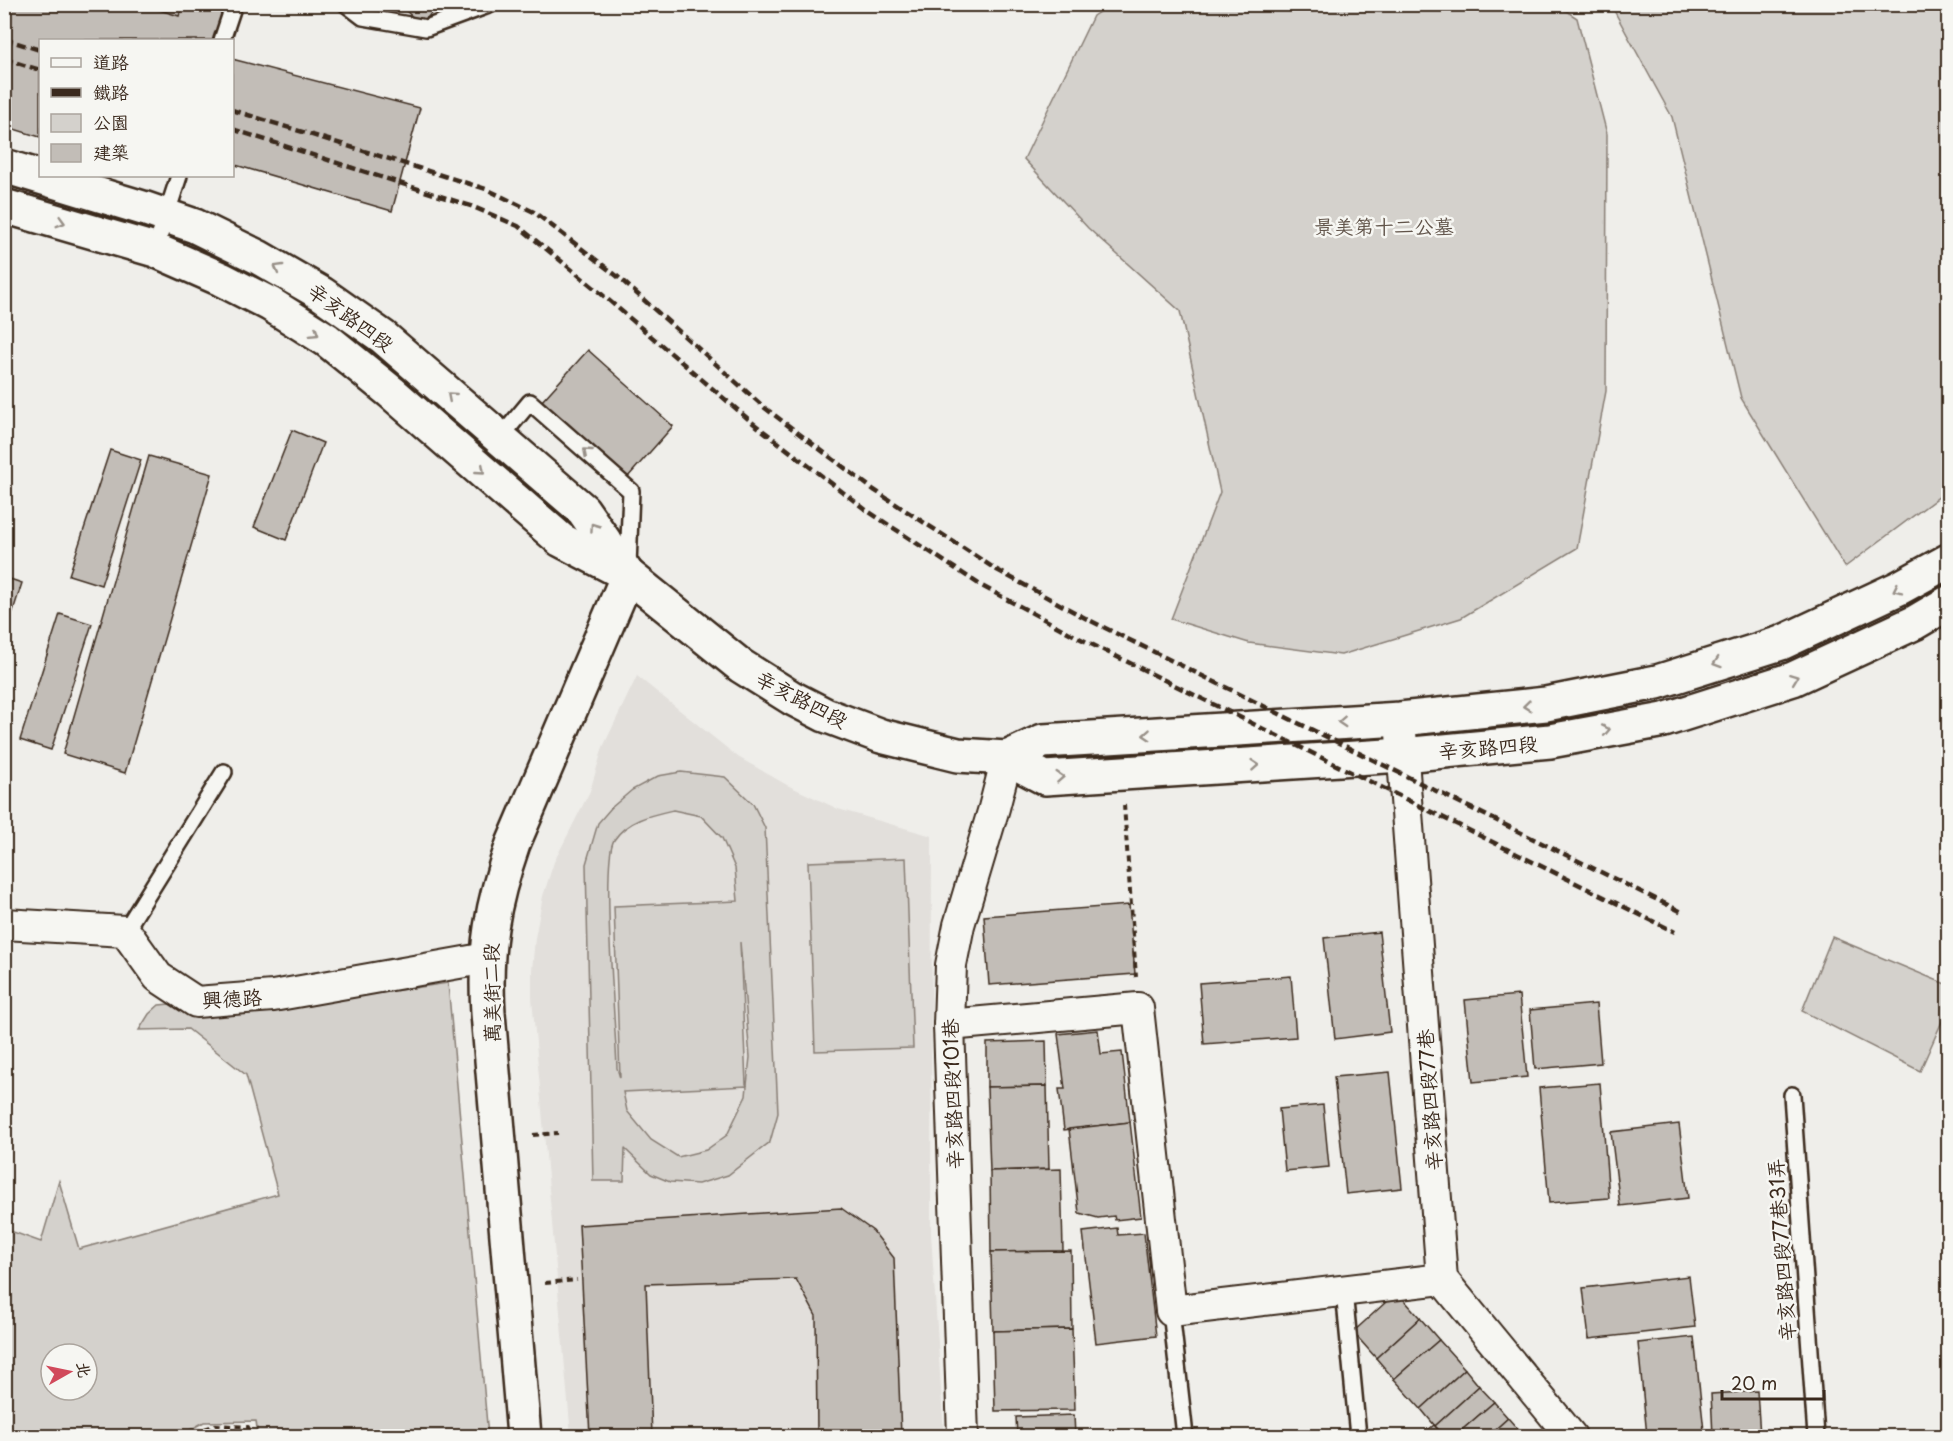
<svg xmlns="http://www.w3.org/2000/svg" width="1953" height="1441" font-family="'Playpen Sans','LXGW WenKai TC',sans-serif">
<rect width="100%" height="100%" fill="#efeeea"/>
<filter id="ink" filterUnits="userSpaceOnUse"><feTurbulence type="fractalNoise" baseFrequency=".0167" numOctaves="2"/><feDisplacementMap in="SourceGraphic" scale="12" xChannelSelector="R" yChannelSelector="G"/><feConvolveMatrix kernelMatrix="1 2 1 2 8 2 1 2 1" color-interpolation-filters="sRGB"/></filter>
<g filter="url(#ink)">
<polygon fill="#e2dfdb" points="637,676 738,757 787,785 838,809 932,836 931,1234 944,1436 571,1436 532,998 532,970 535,938 543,896 554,862 590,791 603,747"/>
<g fill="#d4d1cc" stroke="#887e75" stroke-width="1.5" fill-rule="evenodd">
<polygon points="1557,5 1577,18 1607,134 1606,391 1577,548 1461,618 1341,655 1249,643 1171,619 1220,492 1180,311 1088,228 1024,159 1093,16 1111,4"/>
<polygon points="1611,5 1948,5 1948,490 1845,567 1741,398 1672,117"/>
<path d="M 681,772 L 725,777 L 753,804 L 765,828 L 778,1113 L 770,1142 L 728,1175 L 698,1184 L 670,1182 L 651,1174 L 625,1149 L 624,1181 L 593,1181 L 586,864 L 598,823 L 611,808 L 632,790 L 658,776 ZM 673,810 L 701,816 L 722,838 L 735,868 L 738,901 L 614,906 L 620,1078 L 617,1068 C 616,1033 601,861 614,840 C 627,820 651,815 673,810 ZM 740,942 L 750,1057 L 747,1085 L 746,1084 ZM 747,1086 L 746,1096 L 727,1135 L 706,1150 L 678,1157 L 651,1140 L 627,1111 L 623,1092 Z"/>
<polygon points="906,858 913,1048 815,1051 808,862"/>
<polygon points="1832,937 1948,985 1948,1008 1920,1071 1802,1011"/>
<path d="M 448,983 L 488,1436 L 258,1436 L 256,1421 L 204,1422 L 179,1436 L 5,1436 L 5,1229 L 41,1242 L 59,1181 L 79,1249 L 278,1194 L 246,1075 L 188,1029 L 139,1030 L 149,1014 L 159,1005 L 170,1004 L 184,1010 L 270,1009 ZM 51,1354 L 87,1354 L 87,1390 L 51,1390 Z"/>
</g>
<g fill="#c2bdb7" stroke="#3b2a1e" stroke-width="1.5">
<polygon points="13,4 202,4 227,11 219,40 40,40 40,137 4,126 4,8 11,9"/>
<polygon points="141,4 183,4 179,16"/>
<polygon points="398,4 438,4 422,25"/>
<polygon points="232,59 420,108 392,211 232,164"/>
<polygon points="588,350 673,426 627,478 542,401"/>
<polygon points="292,430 323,443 286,540 254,527"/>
<polygon points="110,450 141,460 101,585 69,575"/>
<polygon points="149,456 212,474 125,773 63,754"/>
<polygon points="4,577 22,583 4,639"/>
<polygon points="60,614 92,624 51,750 20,740"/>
<polygon points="1129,905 1135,974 989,985 984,916"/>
<polygon points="1379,932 1390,1032 1335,1039 1324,938"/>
<polygon points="1291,976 1296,1037 1204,1044 1199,983"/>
<polygon points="1519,995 1527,1077 1473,1082 1465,1000"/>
<polygon points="1596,1004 1601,1063 1535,1069 1530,1010"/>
<polygon points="1098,1030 1101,1054 1122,1052 1130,1122 1064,1130 1059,1089 1065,1089 1058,1034"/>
<polygon points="1046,1041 1047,1086 987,1087 987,1043"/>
<polygon points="1390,1072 1402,1188 1346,1194 1334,1077"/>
<polygon points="1600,1083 1609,1198 1549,1203 1539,1088"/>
<polygon points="1047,1086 1049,1169 990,1171 987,1087"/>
<polygon points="1323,1105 1329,1167 1285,1171 1279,1109"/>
<polygon points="1130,1122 1141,1217 1115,1220 1114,1216 1098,1218 1079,1213 1069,1129"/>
<polygon points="1679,1124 1688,1198 1620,1206 1611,1132"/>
<polygon points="1061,1169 1063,1251 991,1252 990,1171"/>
<polygon points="841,1208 873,1231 894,1258 901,1436 817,1436 816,1316 796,1279 646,1284 652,1436 590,1436 579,1225"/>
<polygon points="1117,1228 1118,1235 1144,1233 1156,1336 1096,1343 1083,1232"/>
<polygon points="1071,1251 1072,1329 993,1331 991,1252"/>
<polygon points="1689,1276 1695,1327 1589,1339 1583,1288"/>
<polygon points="1397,1292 1420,1318 1376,1358 1353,1332"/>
<polygon points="1420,1318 1439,1340 1394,1379 1376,1358"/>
<polygon points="1072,1329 1075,1410 995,1411 993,1331"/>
<polygon points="1694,1337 1704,1431 1647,1436 1638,1343"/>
<polygon points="1439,1340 1465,1369 1421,1409 1394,1379"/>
<polygon points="1465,1369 1479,1386 1435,1426 1421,1409"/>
<polygon points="1479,1386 1494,1402 1455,1436 1445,1436 1435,1426"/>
<polygon points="1757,1391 1760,1436 1713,1436 1711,1394"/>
<polygon points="1494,1402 1508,1418 1488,1436 1455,1436"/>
<polygon points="1074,1415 1075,1436 1017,1436 1016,1417"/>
<polygon points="1508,1418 1523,1435 1521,1436 1488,1436"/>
<polygon points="1434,1425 1443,1436 1421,1436"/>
</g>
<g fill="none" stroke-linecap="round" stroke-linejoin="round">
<defs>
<g id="service">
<polyline points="346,4 363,17 426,28 491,4"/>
<polyline points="222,40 234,4"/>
<polyline points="155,250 179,176"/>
<polyline points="500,438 530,402 631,491 628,566"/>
<polyline points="125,931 224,772"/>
<polyline points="1792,1095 1816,1436"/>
<polyline points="1344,1291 1358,1436"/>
<polyline points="1171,1311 1185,1436"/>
</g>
<g id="minor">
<polyline points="1400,719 1442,1279 1571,1436"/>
<polyline points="4,924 125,931 158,977 196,1002 273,996 487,958"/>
<polyline points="949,1025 1138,1008 1171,1311 1442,1279"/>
<polyline points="963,1436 949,1025 951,965 959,925 994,808 1007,758"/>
</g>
<path id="tertiary" d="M 524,1436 L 488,1013 C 484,949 492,904 513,844 L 628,575"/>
<g id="secondary">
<polyline points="4,166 146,209 195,226 258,257 322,294 383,337 583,510 625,571"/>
<polyline points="4,206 155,250 221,279 270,304 327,340 391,392 561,540 628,575 741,666 792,698 825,715 881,736 958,755 1007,758 1045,778 1402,755 1550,741 1664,720 1793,679 1914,623 1948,603"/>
<polyline points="1007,758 1043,741 1400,719 1546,704 1657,682 1781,643 1899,588 1948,561"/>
</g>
</defs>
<use href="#service" stroke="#3b2a1e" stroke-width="20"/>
<use href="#minor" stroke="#3b2a1e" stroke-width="34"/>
<use href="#tertiary" stroke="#3b2a1e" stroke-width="38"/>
<use href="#secondary" stroke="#3b2a1e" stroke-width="38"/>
<g stroke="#3b2a1e" stroke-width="4" stroke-dasharray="6 4.5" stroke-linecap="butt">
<polyline points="1124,805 1136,977"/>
<polyline points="533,1135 558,1133"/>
<polyline points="545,1283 577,1280"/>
<polyline points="185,1436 216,1425 248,1427 252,1436"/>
</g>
<use href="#service" stroke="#f6f6f2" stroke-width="15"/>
<use href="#minor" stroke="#f6f6f2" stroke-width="30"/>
<use href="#tertiary" stroke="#f6f6f2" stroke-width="33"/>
<use href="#secondary" stroke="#f6f6f2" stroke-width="33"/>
<g stroke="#3b2a1e" stroke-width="4.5" stroke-dasharray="9 4.5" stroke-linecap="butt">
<polyline points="4,39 40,50"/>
<polyline points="4,59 40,70"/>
<polyline points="232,110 486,189 534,212 617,276 765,408 874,490 997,570 1087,619 1684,913"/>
<polyline points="232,129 471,206 518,226 598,291 753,423 866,510 982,586 1077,637 1675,932"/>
</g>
</g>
<defs><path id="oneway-chevron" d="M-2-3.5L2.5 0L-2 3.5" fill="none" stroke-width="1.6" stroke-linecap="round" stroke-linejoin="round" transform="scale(1.5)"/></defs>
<g stroke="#989088">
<use href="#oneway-chevron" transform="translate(61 222) rotate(16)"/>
<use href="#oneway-chevron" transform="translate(278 268) rotate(-150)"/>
<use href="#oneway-chevron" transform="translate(315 333) rotate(32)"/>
<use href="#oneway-chevron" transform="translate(451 396) rotate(-139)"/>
<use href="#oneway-chevron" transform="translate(587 452) rotate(-139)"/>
<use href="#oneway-chevron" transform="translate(481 470) rotate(41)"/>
<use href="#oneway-chevron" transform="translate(594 527) rotate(-125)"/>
<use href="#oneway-chevron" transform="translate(1897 589) rotate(154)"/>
<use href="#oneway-chevron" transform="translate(1717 663) rotate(162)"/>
<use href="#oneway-chevron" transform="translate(1794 678) rotate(-21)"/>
<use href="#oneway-chevron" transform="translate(1527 706) rotate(174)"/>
<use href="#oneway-chevron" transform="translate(1342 722) rotate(177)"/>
<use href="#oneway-chevron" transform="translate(1606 730) rotate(-11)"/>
<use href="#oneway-chevron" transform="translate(1147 735) rotate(176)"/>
<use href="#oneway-chevron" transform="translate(1255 765) rotate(-4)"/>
<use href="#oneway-chevron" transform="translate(1060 777) rotate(-4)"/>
</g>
</g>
<g text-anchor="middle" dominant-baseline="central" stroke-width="5" stroke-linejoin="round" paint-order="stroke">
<g font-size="20" fill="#61544a" stroke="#f6f6f2">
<text x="1384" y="226">景美第十二公墓</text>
</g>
<g font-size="20" fill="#3b2a1e" stroke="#f6f6f2">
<text transform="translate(351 317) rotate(36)">辛亥路四段</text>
<text transform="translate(802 699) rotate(27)">辛亥路四段</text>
<text transform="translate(1488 747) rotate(-5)">辛亥路四段</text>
<text transform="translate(491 993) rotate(-91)">萬美街二段</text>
<text transform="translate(232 998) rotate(-3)">興德路</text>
<text transform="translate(952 1094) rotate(-92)">辛亥路四段101巷</text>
<text transform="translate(1429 1100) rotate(-94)">辛亥路四段77巷</text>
<text transform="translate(1781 1250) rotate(-94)">辛亥路四段77巷31弄</text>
</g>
</g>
<rect width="1953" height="1441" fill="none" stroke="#f6f6f2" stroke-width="24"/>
<rect x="12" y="12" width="1929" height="1417" fill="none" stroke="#3b2a1e" stroke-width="2" filter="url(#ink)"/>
<rect x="39" y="39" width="195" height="138" fill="#f6f6f2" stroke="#aba49d" stroke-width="1.5"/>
<rect x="51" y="58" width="30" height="9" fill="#f6f6f2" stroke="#aba49d" stroke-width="1.5"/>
<text x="93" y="69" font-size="18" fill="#3b2a1e">道路</text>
<rect x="51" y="88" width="30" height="9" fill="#3b2a1e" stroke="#aba49d" stroke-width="1.5"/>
<text x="93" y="99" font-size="18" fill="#3b2a1e">鐵路</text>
<rect x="51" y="114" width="30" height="18" fill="#d4d1cc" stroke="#aba49d" stroke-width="1.5"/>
<text x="93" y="129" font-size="18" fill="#3b2a1e">公園</text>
<rect x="51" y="144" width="30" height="18" fill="#c2bdb7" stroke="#aba49d" stroke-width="1.5"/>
<text x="93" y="159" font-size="18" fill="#3b2a1e">建築</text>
<g transform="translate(69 1372) rotate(81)"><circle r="28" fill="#f6f6f2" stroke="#aba49d" stroke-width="1.5"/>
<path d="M0-4.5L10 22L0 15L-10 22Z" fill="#d1495b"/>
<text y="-9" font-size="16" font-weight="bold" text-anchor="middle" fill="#3b2a1e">北</text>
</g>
<path d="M1722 1390v9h102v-9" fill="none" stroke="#3b2a1e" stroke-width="3"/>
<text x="1731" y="1390" font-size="18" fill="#3b2a1e" stroke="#f6f6f2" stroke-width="4.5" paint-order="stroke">20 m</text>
</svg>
